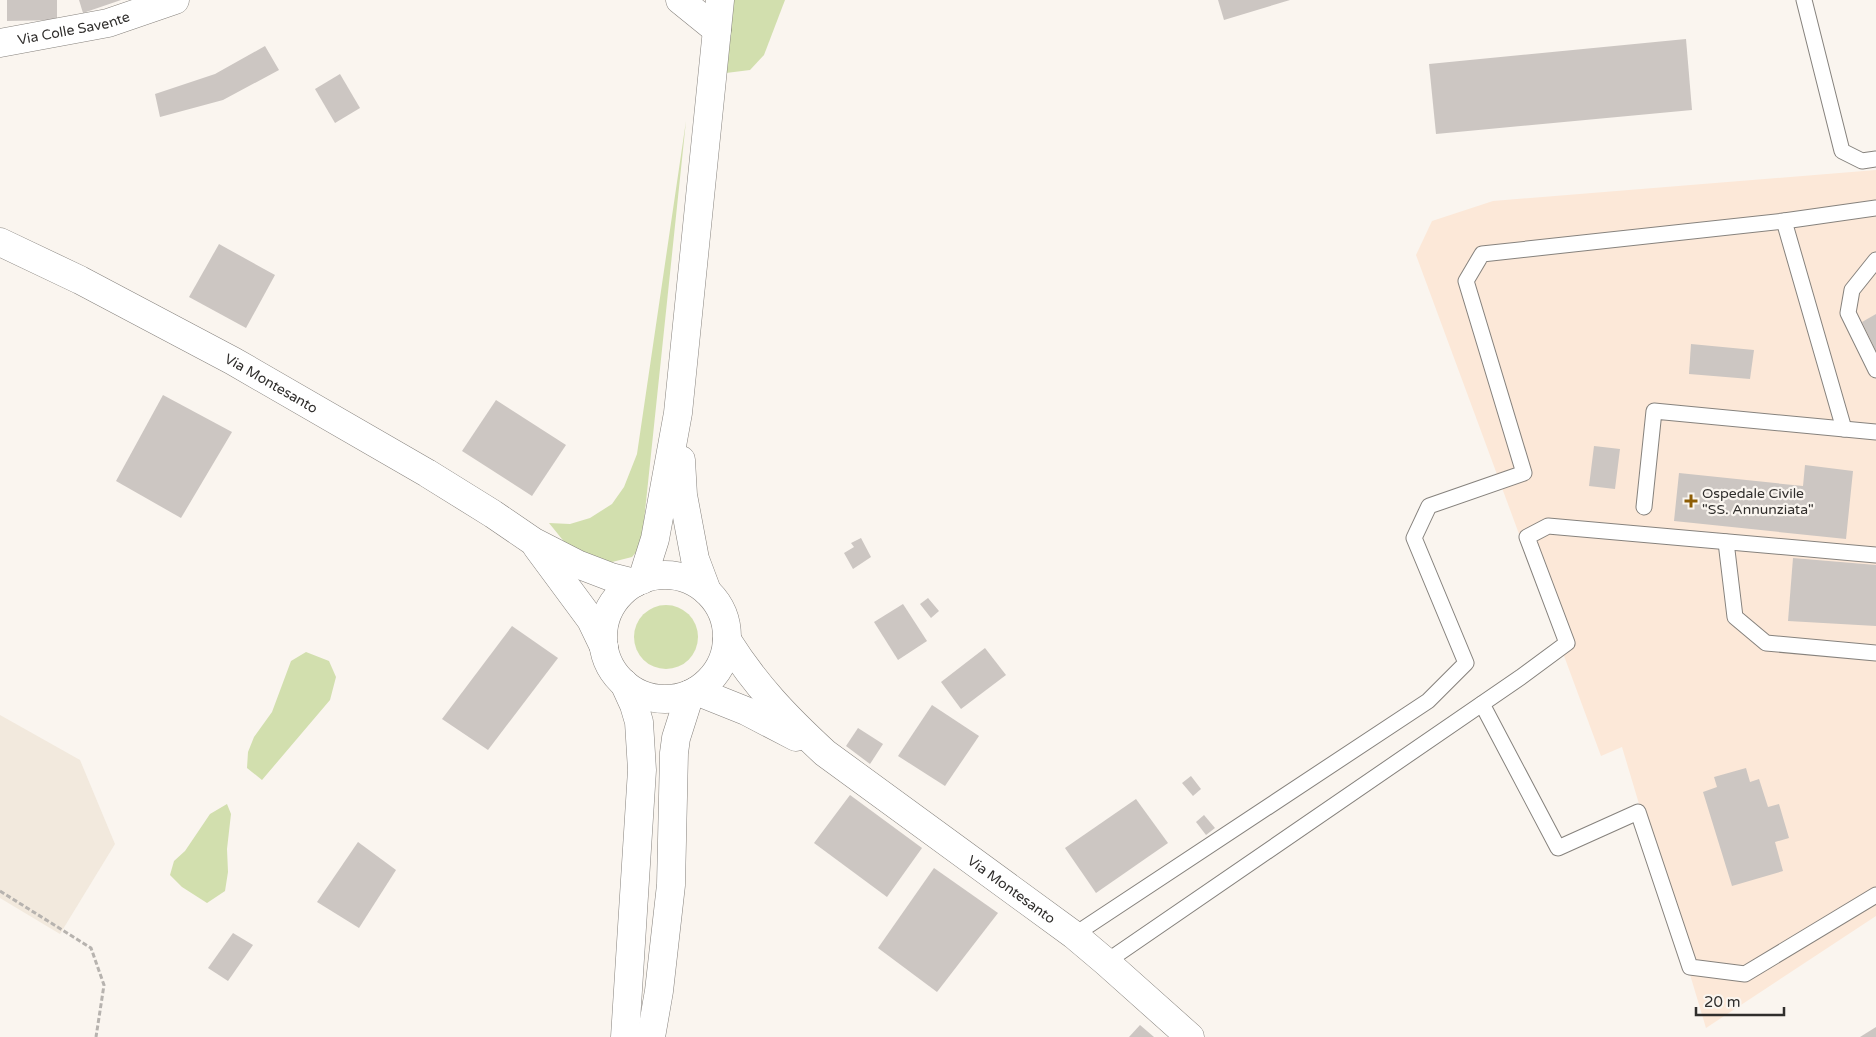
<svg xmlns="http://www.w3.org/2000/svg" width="1876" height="1037" font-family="'Varela Round',sans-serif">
<rect width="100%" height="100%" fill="#faf5ef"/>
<polygon fill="#f2e9dd" points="0,715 80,760 115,844 60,934 0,898"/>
<polygon fill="#fce8d8" points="1876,170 1876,916 1706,1028 1622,747 1601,756 1416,255 1432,221 1493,201"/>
<g fill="#d2dfae">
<polygon points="734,0 785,0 764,55 750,70 726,73"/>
<polygon points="686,121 642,540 638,550 632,557 612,562 602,561 566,544 549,523 570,524 590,518 612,504 624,487 637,454"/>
<circle cx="666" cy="637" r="32"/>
<polygon points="306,652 329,661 336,677 330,700 262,780 247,768 248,752 254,737 272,712 291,661"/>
<polygon points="227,804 231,814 227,849 228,872 225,891 207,903 182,887 170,875 174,861 185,851 210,814"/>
</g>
<g fill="#ccc6c2">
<polygon points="7,0 57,0 57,20 7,21"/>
<polygon points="79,0 121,0 83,13"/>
<polygon points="1218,0 1290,0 1224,20"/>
<polygon points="1686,39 1692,110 1436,134 1429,64"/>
<polygon points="265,46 279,70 223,100 160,117 155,94 215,74"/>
<polygon points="340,74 360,108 335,123 315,89"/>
<polygon points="219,244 275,275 246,328 189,297"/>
<polygon points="1876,314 1876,351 1862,322"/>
<polygon points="1691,344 1754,350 1750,379 1689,374"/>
<polygon points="163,395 232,432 181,518 116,481"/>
<polygon points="496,400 566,445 532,496 462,451"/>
<polygon points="1594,446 1620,449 1615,489 1589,486"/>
<polygon points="1805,465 1853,471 1846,539 1674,521 1679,473 1803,486"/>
<polygon points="861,538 871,557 853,569 844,553 854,547 851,543"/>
<polygon points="1793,558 1876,565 1876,626 1788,621"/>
<polygon points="928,598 939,611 931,618 920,604"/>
<polygon points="903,604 927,641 898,660 874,622"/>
<polygon points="512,626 558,658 488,750 442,719"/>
<polygon points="985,648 1006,675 961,709 941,682"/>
<polygon points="932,705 979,736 945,786 898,756"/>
<polygon points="858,728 883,744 870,764 846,746"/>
<polygon points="1746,768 1750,782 1759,779 1768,807 1779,804 1789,838 1775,842 1783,871 1732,886 1703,792 1717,787 1714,777"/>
<polygon points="1191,776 1201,789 1193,796 1182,783"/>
<polygon points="850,795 922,848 887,897 814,843"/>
<polygon points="1136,799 1168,843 1096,893 1065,848"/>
<polygon points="1204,815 1215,828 1206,835 1196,822"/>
<polygon points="358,842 396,870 359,928 317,902"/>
<polygon points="934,868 998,913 937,992 878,948"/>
<polygon points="233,933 253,945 228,981 208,968"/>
<polygon points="1140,1025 1154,1037 1129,1037"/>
<polygon points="1876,1027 1876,1037 1860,1037"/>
</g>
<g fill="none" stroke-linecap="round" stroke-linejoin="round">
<defs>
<g id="lane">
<polyline points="1804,0 1842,151 1862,161 1876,159"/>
<polyline points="1784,221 1844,429"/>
<polyline points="1876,260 1852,290 1848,313 1876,370"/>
<polyline points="1644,507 1654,411 1876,432"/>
<polyline points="1726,542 1735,617 1766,643 1876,653"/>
<polyline points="1482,704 1558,848 1638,812 1690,967 1745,974 1876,895"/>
<polyline points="1074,935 1428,701 1466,663 1414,538 1429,506 1524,473 1466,281 1482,254 1784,221 1876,208"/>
<polyline points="1106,962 1521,677 1567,643 1527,537 1548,526 1876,555"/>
</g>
<g id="street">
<polyline points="680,0 717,30"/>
<path id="s1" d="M 0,43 L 108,23 L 175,0"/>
</g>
<g id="secondary">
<path id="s2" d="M 727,640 C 756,686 786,717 825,753 L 1074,935 L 1106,962 L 1190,1037"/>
<polyline points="696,691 746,711 796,737"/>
</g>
<g id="primary">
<path id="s3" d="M 0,242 L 80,280 L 233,361 L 427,473 L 493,514 L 534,542 L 577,564 L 611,577 L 635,583"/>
<polyline points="681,460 683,495 695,559 707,591"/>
<polyline points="537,547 591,620 604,647"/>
<circle cx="665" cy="637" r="62"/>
<polyline points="642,580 655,539 678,413 720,0"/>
<polyline points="624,683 634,705 639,722 642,770 625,1037"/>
<polyline points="651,1037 659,991 671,885 674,753 676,738 690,694"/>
</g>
</defs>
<use href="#lane" stroke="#86827d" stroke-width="17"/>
<use href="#street" stroke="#86827d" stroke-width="29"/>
<use href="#secondary" stroke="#86827d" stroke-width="29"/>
<use href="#primary" stroke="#86827d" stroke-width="29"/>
<polyline stroke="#b7b3af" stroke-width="3" stroke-dasharray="5 2.5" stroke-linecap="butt" points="0,891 91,948 104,985 96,1037"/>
<use href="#lane" stroke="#fff" stroke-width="15"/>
<use href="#street" stroke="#fff" stroke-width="28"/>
<use href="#secondary" stroke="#fff" stroke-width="28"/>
<use href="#primary" stroke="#fff" stroke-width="28"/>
</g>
<path fill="#8d5d06" stroke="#faf5ef" stroke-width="2" d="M1688.5 493.5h5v5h5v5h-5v5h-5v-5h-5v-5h5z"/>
<g text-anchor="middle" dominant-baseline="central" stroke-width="4.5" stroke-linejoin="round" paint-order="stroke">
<g font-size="14" fill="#302e2c" stroke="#faf5ef">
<text stroke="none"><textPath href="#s1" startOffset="75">Via Colle Savente</textPath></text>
<text stroke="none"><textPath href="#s3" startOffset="306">Via Montesanto</textPath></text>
<text stroke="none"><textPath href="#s2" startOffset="381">Via Montesanto</textPath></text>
</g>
<g font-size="14" fill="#302e2c" stroke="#faf5ef" text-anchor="start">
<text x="1702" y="493">Ospedale Civile<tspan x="1702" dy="16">"SS. Annunziata"</tspan></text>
</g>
</g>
<path d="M1696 1007v8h88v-8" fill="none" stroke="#302e2c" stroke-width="2.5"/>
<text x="1704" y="1007" font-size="15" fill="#302e2c" stroke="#faf5ef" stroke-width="4" paint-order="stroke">20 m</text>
</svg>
